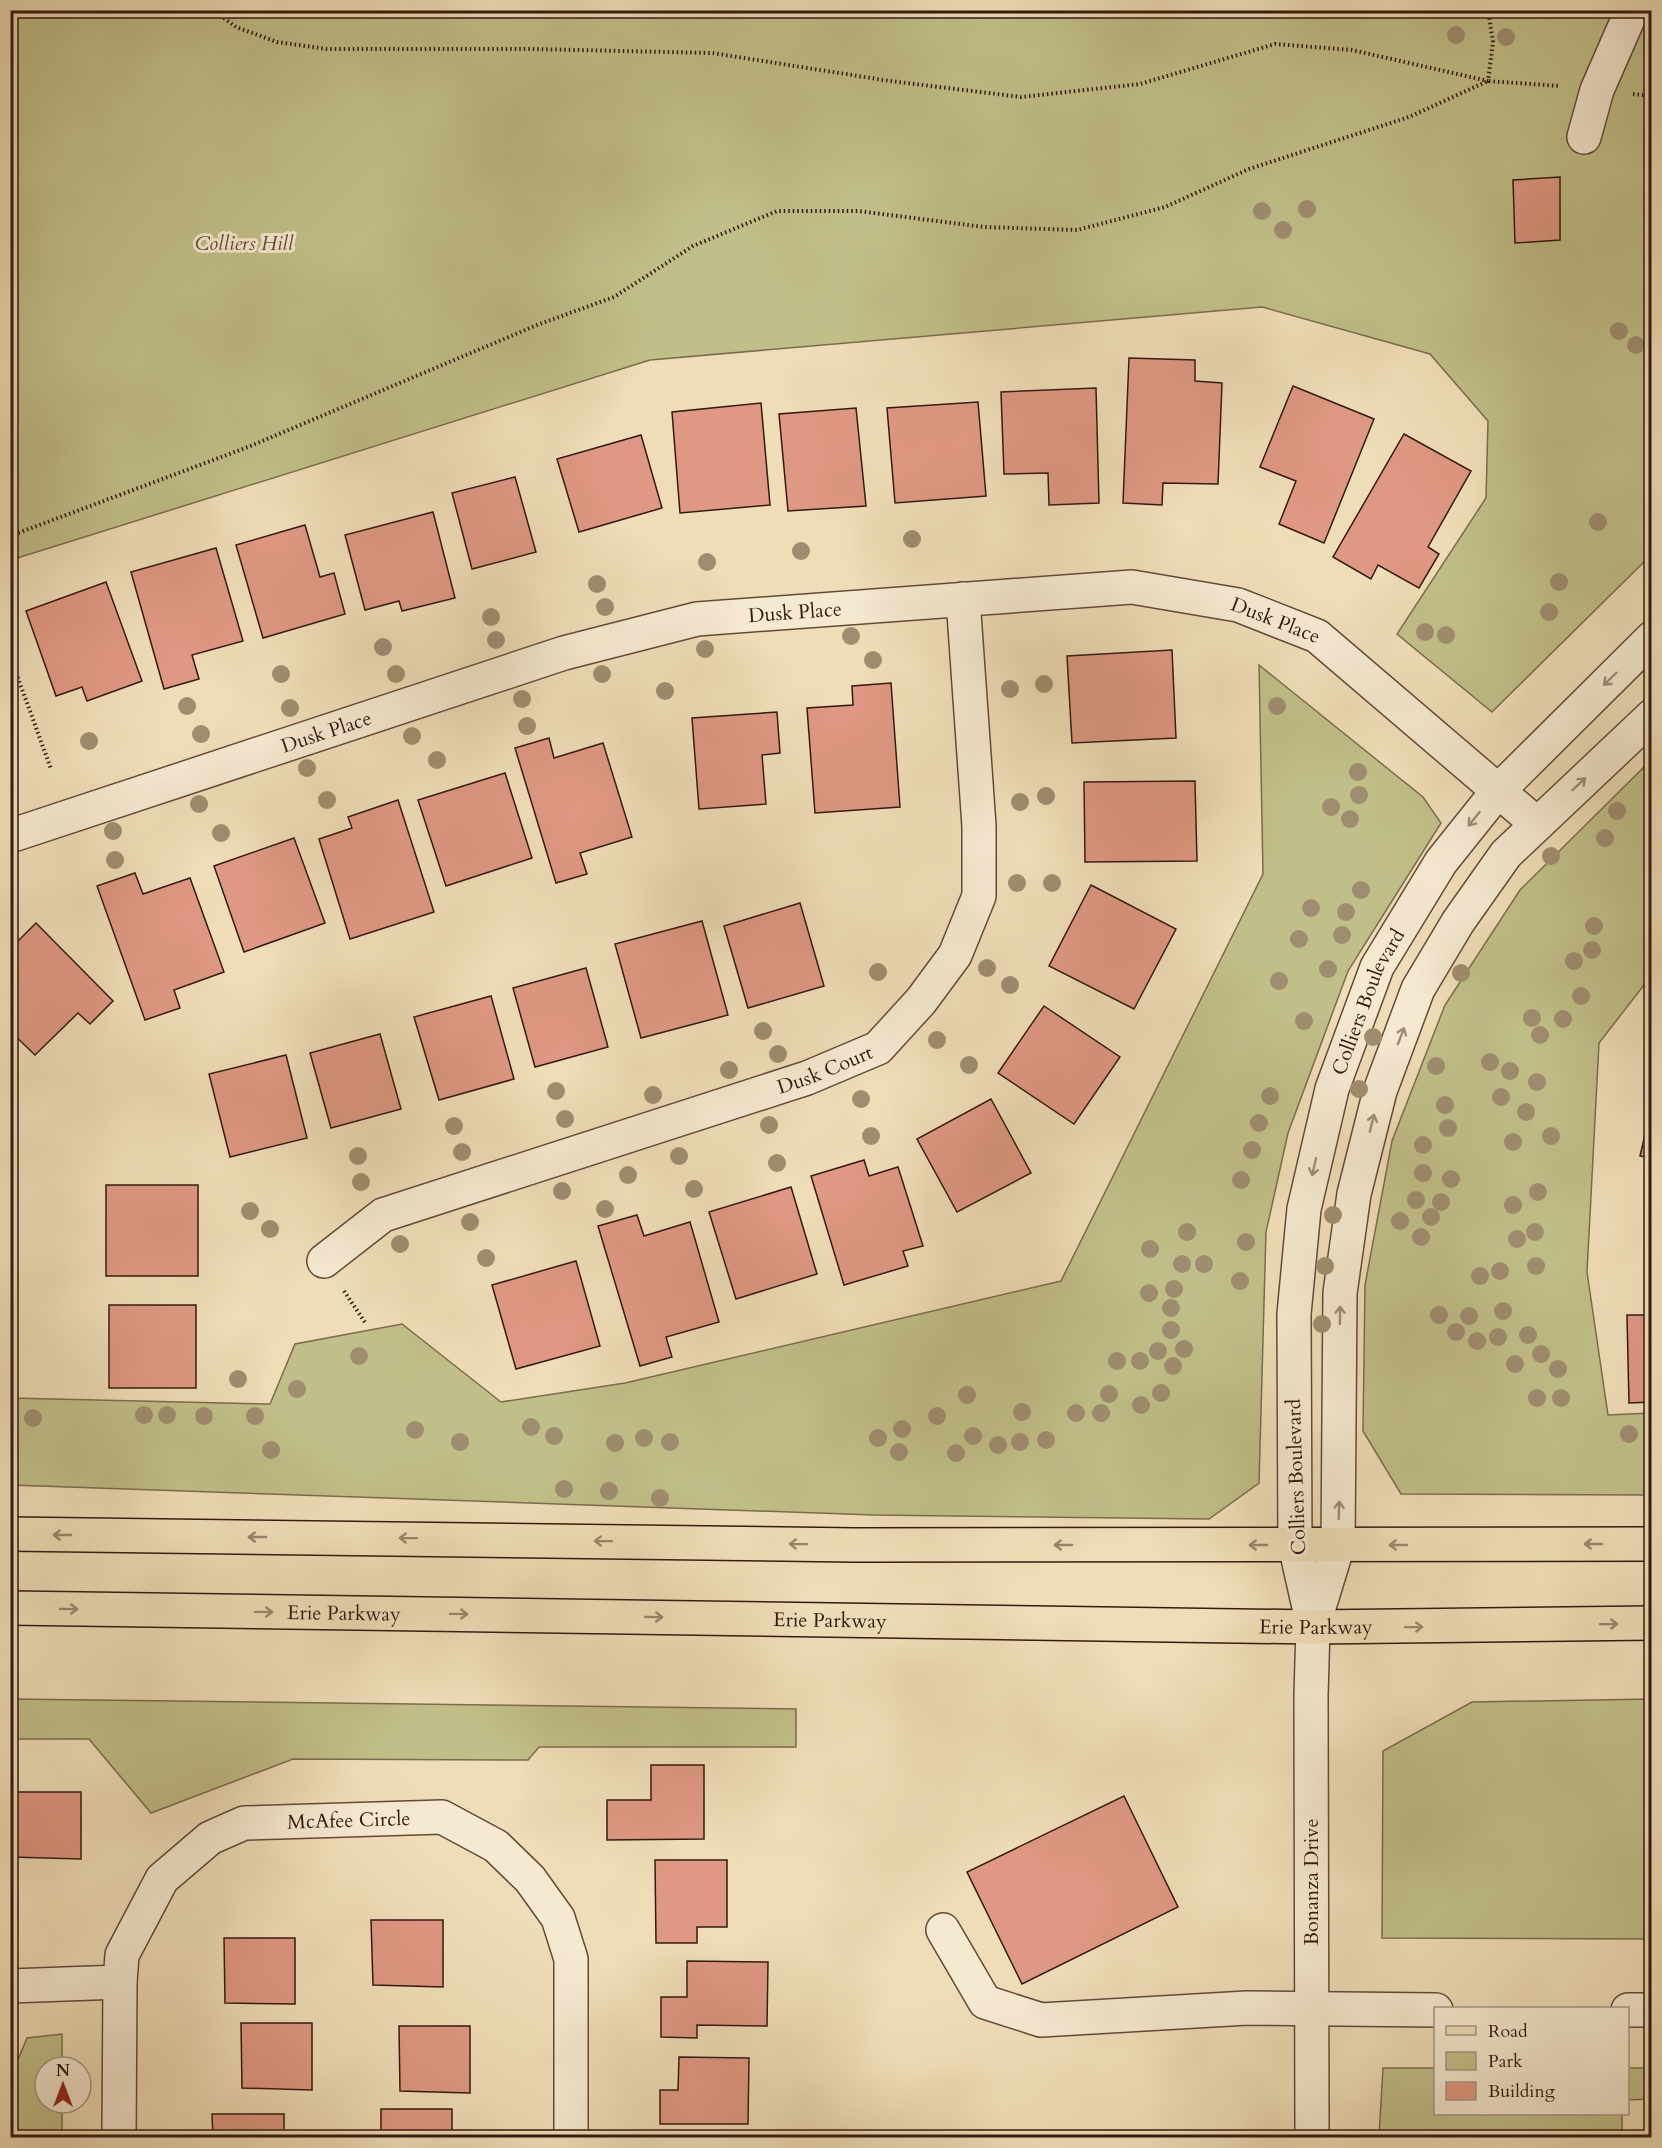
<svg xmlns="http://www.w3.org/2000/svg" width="1662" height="2148" font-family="Cardo,serif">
<rect width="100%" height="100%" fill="#efddb7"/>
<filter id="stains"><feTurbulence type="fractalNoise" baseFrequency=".00333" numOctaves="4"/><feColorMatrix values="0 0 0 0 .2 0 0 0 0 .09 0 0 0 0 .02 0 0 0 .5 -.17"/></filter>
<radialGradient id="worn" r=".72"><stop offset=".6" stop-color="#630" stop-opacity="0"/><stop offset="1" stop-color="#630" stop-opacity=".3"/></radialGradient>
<g fill="#c1bf89" stroke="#7a6c4c" stroke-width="1.5">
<polygon points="11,11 1651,11 1651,555 1492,712 1397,634 1486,498 1488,421 1430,354 1262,307 650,360 11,560"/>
<polygon points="1259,665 1423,797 1441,823 1348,971 1288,1133 1266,1232 1259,1483 1209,1519 874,1515 11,1485 11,1398 270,1404 295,1344 402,1324 501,1402 625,1383 1061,1281 1263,874"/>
<polygon points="1651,760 1651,976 1599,1043 1587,1272 1608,1415 1651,1413 1651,1495 1401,1494 1363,1431 1365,1285 1392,1141 1445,1005 1520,890"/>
<polygon points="11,1699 796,1709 796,1747 539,1747 528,1760 293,1759 151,1813 89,1739 11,1739"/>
<polygon points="1651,1699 1651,1939 1382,1938 1383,1751 1472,1702"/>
<polygon points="62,2034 62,2067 45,2067 45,2103 62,2103 62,2137 11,2137 11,2070 17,2062 27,2038"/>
<polygon points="1383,2068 1435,2068 1436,2114 1622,2114 1622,2137 1379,2137"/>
<polygon points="1628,2068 1651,2068 1651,2099 1628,2100"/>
</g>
<g fill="#df9883" stroke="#331910" stroke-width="1.5">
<polygon points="1560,177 1560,240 1515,243 1513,180"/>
<polygon points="1129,358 1195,360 1195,381 1222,383 1218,484 1163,483 1162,505 1123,503"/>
<polygon points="1293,386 1374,419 1324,543 1279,524 1296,481 1260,467"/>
<polygon points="1096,388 1099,503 1049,505 1048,473 1004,474 1001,392"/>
<polygon points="978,402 986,496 895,503 887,408"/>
<polygon points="761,403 770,505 680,513 672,412"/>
<polygon points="856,408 866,506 788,511 779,414"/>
<polygon points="1404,434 1471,471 1428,547 1439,554 1419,588 1378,565 1371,579 1333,557"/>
<polygon points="641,435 662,508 579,532 557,459"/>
<polygon points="515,477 536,552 472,569 452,493"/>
<polygon points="433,512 455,598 402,611 399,601 365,610 345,535"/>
<polygon points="305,525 320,577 334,573 345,614 263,638 236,545"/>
<polygon points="216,548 243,641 192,655 199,679 164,689 131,572"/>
<polygon points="106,582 142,681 87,701 82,687 56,696 26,611"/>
<polygon points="1172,650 1176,738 1072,743 1067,656"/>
<polygon points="891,683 900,807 815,813 807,708 853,705 852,686"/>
<polygon points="777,712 780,753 762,755 766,804 699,809 692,718"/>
<polygon points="549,738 554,758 603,743 632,837 580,853 587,874 556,883 515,748"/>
<polygon points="505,773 532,858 446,886 418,800"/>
<polygon points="1195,781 1197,861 1085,862 1084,782"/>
<polygon points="398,800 434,912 350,939 319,839 352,828 348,817"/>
<polygon points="294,838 325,923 244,952 214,866"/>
<polygon points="135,873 143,894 190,878 224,972 174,990 180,1008 145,1020 97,886"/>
<polygon points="1091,885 1176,929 1134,1009 1049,966"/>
<polygon points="800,903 824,986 748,1008 724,926"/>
<polygon points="702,921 728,1015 641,1038 615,944"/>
<polygon points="36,923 113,1001 90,1024 78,1013 35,1055 10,1031 10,949"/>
<polygon points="586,968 608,1047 535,1067 513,988"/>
<polygon points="491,996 514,1079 439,1100 414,1017"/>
<polygon points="1044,1006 1120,1057 1074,1124 998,1073"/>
<polygon points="380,1034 401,1109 331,1128 310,1053"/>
<polygon points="286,1055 307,1138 230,1157 209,1074"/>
<polygon points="991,1099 1031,1173 957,1212 917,1139"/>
<polygon points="1652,1105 1652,1158 1640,1156"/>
<polygon points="864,1160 869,1176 898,1167 923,1246 903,1251 908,1266 844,1285 811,1176"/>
<rect x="106" y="1185" width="92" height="91"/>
<polygon points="791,1187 817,1274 736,1299 709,1212"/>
<polygon points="1651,1198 1652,1198 1652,1286 1646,1286"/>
<polygon points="637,1215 644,1236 690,1222 719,1322 666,1337 672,1357 640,1366 598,1226"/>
<polygon points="576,1261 600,1346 516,1369 492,1285"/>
<rect x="109" y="1305" width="87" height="83"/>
<polygon points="1627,1315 1652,1315 1652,1402 1629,1403"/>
<polygon points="651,1765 704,1765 704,1839 607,1840 607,1800 651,1800"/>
<polygon points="10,1792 81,1792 81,1859 11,1857"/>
<polygon points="1124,1796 1178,1907 1022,1984 967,1872"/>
<polygon points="655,1860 727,1860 727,1927 697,1927 697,1943 656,1943"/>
<polygon points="371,1920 443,1920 443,1987 373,1985"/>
<polygon points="224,1938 295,1938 295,2004 225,2003"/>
<polygon points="687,1961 768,1962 767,2026 697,2025 697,2038 661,2037 661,1997 687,1997"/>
<polygon points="241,2023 312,2023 312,2090 242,2088"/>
<polygon points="399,2026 470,2026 470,2093 400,2091"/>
<polygon points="679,2057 749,2058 748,2124 660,2124 660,2090 678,2090"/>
<rect x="381" y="2109" width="71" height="29"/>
<polygon points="212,2114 284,2114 284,2138 213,2138"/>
</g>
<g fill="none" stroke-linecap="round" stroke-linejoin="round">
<defs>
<g id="minor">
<polyline points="1584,137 1597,90 1632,10"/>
<path id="s1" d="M 10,836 L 564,653 L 697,619 L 1132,587 L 1238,605 L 1317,636 L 1537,824"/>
<path id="s2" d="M 324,1261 L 383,1215 L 807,1078 L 878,1048 L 921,1001 L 955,955 L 979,896 L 979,826 L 963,599"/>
<path id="s3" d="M 1313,1625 L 1295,1545 L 1294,1314 L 1304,1209 L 1332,1089 L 1377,967 L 1441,862 L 1497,792 L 1652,638"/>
<polyline points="943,1930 985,2002 1041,2020 1247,2008 1436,2010"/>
<polyline points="10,1986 120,1982"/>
<polyline points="1628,2010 1652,2010"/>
<path id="s4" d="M 119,2138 L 120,1982 L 122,1955 L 162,1879 L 210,1838 L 244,1823 L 442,1817 L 496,1846 L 530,1879 L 558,1918 L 571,1959 L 571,2138"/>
<polyline points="1312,2138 1311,1695 1313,1627 1338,1545 1340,1293 1354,1194 1380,1091 1418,989 1458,922 1506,854 1652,716"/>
</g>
<g id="major">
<polyline points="10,1534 856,1545 1652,1544"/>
<path id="s5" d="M 10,1608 L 1313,1627 L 1652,1623"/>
</g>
</defs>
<use href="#minor" stroke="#624a3a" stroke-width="36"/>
<use href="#major" stroke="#331910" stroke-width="36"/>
<g stroke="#331910" stroke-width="4" stroke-dasharray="1.5 3" stroke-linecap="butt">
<polyline points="213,10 236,27 277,42 327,49 533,49 712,53 890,81 1021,97 1140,84 1275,44 1352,50 1488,81 1493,42 1488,10"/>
<polyline points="1633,94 1652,96"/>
<polyline points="10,536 248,447 537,325 614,297 693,246 777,211 858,211 984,227 1077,230 1165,207 1249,169 1409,117 1488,81 1560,86"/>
<polyline points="10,656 51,769"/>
<polyline points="344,1291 366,1324"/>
</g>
<use href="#minor" stroke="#f5e9d0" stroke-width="33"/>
<use href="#major" stroke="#efddb7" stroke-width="33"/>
</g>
<g fill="#9f8d6f">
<circle cx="1456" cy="35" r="9"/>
<circle cx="1506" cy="37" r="9"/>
<circle cx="1307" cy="209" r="9"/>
<circle cx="1262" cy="211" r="9"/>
<circle cx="1283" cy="230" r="9"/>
<circle cx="1619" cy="331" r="9"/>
<circle cx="1636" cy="345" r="9"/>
<circle cx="1598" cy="522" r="9"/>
<circle cx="912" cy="539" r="9"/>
<circle cx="801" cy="551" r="9"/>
<circle cx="707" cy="562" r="9"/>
<circle cx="1559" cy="582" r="9"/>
<circle cx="597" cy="584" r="9"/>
<circle cx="605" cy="607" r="9"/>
<circle cx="1549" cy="612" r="9"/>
<circle cx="491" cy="617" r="9"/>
<circle cx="1425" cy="632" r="9"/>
<circle cx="1446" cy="635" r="9"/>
<circle cx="851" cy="636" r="9"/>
<circle cx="496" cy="640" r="9"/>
<circle cx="383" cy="647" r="9"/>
<circle cx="705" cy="649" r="9"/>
<circle cx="873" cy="660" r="9"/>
<circle cx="281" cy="674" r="9"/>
<circle cx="396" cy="674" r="9"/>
<circle cx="602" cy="674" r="9"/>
<circle cx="1044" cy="684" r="9"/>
<circle cx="1010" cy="689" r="9"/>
<circle cx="665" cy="691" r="9"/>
<circle cx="522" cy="699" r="9"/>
<circle cx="187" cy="706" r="9"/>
<circle cx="1277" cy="706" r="9"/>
<circle cx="290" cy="708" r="9"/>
<circle cx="527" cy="726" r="9"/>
<circle cx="201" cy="734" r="9"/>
<circle cx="412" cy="736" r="9"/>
<circle cx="89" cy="741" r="9"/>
<circle cx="437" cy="760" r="9"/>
<circle cx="307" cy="768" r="9"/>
<circle cx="1358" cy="772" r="9"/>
<circle cx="1359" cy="795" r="9"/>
<circle cx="1046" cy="796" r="9"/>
<circle cx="327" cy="800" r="9"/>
<circle cx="1020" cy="802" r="9"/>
<circle cx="199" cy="804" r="9"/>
<circle cx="1331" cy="807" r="9"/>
<circle cx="1617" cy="811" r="9"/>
<circle cx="1350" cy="819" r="9"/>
<circle cx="113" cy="831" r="9"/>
<circle cx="221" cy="833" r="9"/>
<circle cx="1605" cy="838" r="9"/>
<circle cx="1551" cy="856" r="9"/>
<circle cx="115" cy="860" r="9"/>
<circle cx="1017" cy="883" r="9"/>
<circle cx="1052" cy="883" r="9"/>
<circle cx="1361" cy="890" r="9"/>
<circle cx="1311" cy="908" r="9"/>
<circle cx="1346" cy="912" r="9"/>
<circle cx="1594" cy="926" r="9"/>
<circle cx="1342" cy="935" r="9"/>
<circle cx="1299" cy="939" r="9"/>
<circle cx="1592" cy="950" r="9"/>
<circle cx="1574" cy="961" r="9"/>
<circle cx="987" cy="968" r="9"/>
<circle cx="1328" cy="969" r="9"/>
<circle cx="878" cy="972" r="9"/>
<circle cx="1461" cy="973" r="9"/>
<circle cx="1279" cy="981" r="9"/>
<circle cx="1010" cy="985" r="9"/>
<circle cx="1581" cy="996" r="9"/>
<circle cx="1532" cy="1018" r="9"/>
<circle cx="1563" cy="1019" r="9"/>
<circle cx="1304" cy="1021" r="9"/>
<circle cx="763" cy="1031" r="9"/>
<circle cx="1540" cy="1035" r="9"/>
<circle cx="1373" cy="1037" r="9"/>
<circle cx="937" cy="1040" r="9"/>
<circle cx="778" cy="1054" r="9"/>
<circle cx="1490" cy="1062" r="9"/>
<circle cx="969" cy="1065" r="9"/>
<circle cx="1436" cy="1066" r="9"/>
<circle cx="729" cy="1070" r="9"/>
<circle cx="1510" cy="1071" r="9"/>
<circle cx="1537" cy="1082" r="9"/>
<circle cx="1359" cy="1089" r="9"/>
<circle cx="556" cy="1091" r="9"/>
<circle cx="653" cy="1095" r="9"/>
<circle cx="1270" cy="1096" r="9"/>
<circle cx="1501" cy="1097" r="9"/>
<circle cx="861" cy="1099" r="9"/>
<circle cx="1445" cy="1105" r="9"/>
<circle cx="1526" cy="1112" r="9"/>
<circle cx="565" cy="1119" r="9"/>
<circle cx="1259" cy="1123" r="9"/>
<circle cx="769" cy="1125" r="9"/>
<circle cx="454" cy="1126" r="9"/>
<circle cx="1448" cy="1128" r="9"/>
<circle cx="871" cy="1136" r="9"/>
<circle cx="1551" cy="1136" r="9"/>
<circle cx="1513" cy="1142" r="9"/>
<circle cx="1423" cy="1145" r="9"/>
<circle cx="1252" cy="1150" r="9"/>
<circle cx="462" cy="1152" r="9"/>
<circle cx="358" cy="1156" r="9"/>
<circle cx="679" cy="1156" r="9"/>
<circle cx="777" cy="1163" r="9"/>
<circle cx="1423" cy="1173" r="9"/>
<circle cx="628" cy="1175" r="9"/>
<circle cx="1451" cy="1179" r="9"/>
<circle cx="1241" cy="1180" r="9"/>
<circle cx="361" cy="1182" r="9"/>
<circle cx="694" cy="1189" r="9"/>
<circle cx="562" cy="1191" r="9"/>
<circle cx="1538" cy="1192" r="9"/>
<circle cx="1416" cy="1200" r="9"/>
<circle cx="1441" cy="1202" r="9"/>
<circle cx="1513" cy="1205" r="9"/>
<circle cx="605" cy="1209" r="9"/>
<circle cx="250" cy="1211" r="9"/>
<circle cx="1333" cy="1215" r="9"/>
<circle cx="1431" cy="1217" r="9"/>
<circle cx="1400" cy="1221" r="9"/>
<circle cx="470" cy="1222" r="9"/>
<circle cx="270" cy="1229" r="9"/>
<circle cx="1187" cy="1232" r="9"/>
<circle cx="1535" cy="1232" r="9"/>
<circle cx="1421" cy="1237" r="9"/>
<circle cx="1517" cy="1239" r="9"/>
<circle cx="1246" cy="1242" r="9"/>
<circle cx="400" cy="1244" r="9"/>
<circle cx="1150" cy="1249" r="9"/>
<circle cx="486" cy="1258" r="9"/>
<circle cx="1182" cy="1264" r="9"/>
<circle cx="1204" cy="1264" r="9"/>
<circle cx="1325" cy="1266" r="9"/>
<circle cx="1536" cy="1266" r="9"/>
<circle cx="1500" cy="1271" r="9"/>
<circle cx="1480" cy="1276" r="9"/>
<circle cx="1240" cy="1281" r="9"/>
<circle cx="1174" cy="1289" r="9"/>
<circle cx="1149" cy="1293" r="9"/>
<circle cx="1171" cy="1308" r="9"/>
<circle cx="1503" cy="1311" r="9"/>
<circle cx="1439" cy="1315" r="9"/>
<circle cx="1469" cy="1316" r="9"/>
<circle cx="1322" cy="1324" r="9"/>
<circle cx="1171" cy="1330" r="9"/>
<circle cx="1456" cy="1332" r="9"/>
<circle cx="1528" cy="1335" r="9"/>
<circle cx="1498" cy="1337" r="9"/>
<circle cx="1477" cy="1341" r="9"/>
<circle cx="1184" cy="1349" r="9"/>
<circle cx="1158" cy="1351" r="9"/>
<circle cx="1541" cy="1354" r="9"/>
<circle cx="359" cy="1356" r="9"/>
<circle cx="1117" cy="1361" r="9"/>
<circle cx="1140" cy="1361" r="9"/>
<circle cx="1515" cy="1364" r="9"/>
<circle cx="1173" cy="1366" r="9"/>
<circle cx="1558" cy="1369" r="9"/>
<circle cx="238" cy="1379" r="9"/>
<circle cx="297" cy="1389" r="9"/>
<circle cx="1161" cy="1393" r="9"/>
<circle cx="1109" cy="1394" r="9"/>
<circle cx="967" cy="1395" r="9"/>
<circle cx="1537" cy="1398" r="9"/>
<circle cx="1561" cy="1398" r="9"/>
<circle cx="1141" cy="1405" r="9"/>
<circle cx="1022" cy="1412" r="9"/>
<circle cx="1076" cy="1413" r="9"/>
<circle cx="1101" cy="1413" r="9"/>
<circle cx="144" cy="1415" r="9"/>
<circle cx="167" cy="1415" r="9"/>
<circle cx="204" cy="1416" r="9"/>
<circle cx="255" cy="1416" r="9"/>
<circle cx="937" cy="1416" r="9"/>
<circle cx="33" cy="1418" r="9"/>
<circle cx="531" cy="1427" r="9"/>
<circle cx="902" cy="1429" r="9"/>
<circle cx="415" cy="1430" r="9"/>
<circle cx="1629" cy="1434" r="9"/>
<circle cx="554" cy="1436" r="9"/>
<circle cx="973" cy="1436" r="9"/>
<circle cx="644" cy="1438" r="9"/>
<circle cx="878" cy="1438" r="9"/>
<circle cx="1046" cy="1440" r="9"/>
<circle cx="460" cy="1442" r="9"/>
<circle cx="670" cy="1442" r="9"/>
<circle cx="1020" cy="1442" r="9"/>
<circle cx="615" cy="1443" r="9"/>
<circle cx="998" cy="1445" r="9"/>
<circle cx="271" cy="1450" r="9"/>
<circle cx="899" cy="1452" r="9"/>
<circle cx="956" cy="1453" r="9"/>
<circle cx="564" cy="1489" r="9"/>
<circle cx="609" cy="1491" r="9"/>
<circle cx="660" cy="1498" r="9"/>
</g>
<defs><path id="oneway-shaft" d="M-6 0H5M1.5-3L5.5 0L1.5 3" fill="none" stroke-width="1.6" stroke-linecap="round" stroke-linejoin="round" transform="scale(1.5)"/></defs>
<g stroke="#9e8b7a">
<use href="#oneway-shaft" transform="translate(1610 679) rotate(136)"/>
<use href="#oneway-shaft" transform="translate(1579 784) rotate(-43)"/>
<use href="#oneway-shaft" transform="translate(1474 819) rotate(129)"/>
<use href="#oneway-shaft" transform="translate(1401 1036) rotate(-69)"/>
<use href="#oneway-shaft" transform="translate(1372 1123) rotate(-76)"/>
<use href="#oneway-shaft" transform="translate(1314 1167) rotate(103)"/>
<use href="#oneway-shaft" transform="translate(1340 1315) rotate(-89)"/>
<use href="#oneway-shaft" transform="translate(1339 1510) rotate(-88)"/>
</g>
<g stroke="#9a856c">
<use href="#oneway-shaft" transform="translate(62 1535) rotate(-180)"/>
<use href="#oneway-shaft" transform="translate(257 1537) rotate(-180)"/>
<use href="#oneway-shaft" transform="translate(408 1538) rotate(-179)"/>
<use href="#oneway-shaft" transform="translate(603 1541) rotate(-179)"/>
<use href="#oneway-shaft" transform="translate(798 1544) rotate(-179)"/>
<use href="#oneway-shaft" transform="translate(1593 1544) rotate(180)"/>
<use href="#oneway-shaft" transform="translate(1063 1545) rotate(-180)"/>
<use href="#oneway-shaft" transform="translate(1258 1545) rotate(-180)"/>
<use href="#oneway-shaft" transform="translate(1398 1545) rotate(180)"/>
<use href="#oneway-shaft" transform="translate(69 1609) rotate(1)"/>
<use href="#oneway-shaft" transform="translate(264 1612) rotate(1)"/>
<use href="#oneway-shaft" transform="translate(459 1614) rotate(1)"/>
<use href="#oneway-shaft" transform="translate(654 1617) rotate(1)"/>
<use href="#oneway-shaft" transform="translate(1609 1624) rotate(-1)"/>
<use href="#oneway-shaft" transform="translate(1414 1627) rotate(-1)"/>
</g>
<g text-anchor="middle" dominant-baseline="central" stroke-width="6" stroke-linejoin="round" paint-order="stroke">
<g font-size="20" font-style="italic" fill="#5e4b34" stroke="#f5e9d0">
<text x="244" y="243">Colliers Hill</text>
</g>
<g font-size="20" fill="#331910" stroke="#f5e9d0">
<text stroke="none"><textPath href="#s1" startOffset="819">Dusk Place</textPath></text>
<text stroke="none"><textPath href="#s1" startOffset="1305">Dusk Place</textPath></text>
<text stroke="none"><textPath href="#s1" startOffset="333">Dusk Place</textPath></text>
<text stroke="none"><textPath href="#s3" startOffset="636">Colliers Boulevard</textPath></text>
<text stroke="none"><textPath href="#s2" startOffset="540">Dusk Court</textPath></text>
<text transform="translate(1296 1477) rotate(-92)">Colliers Boulevard</text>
<text stroke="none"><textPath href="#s5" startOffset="334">Erie Parkway</textPath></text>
<text stroke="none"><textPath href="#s5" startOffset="820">Erie Parkway</textPath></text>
<text stroke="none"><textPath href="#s5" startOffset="1306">Erie Parkway</textPath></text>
<text stroke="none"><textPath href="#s4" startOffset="474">McAfee Circle</textPath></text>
<text transform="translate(1311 1882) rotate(-90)">Bonanza Drive</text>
</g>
</g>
<rect width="1662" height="2148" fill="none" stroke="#efddb7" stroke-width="36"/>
<rect x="12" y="12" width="1638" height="2124" fill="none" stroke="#331910" stroke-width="3"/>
<rect x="18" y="18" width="1626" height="2112" fill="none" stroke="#331910" stroke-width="1.5"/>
<rect x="1434" y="2007" width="195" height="108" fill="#f5e9d0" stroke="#a79683" stroke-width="1.5"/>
<rect x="1446" y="2026" width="30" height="9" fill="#efddb7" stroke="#a79683" stroke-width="1.5"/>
<text x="1488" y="2037" font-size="18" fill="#331910">Road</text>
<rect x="1446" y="2052" width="30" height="18" fill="#c1bf89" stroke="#a79683" stroke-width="1.5"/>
<text x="1488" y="2067" font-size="18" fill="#331910">Park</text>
<rect x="1446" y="2082" width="30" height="18" fill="#df9883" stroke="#a79683" stroke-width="1.5"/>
<text x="1488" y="2097" font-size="18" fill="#331910">Building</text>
<g transform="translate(63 2085)"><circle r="28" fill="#f5e9d0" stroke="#a79683" stroke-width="1.5"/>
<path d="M0-4.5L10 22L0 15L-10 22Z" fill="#8f2418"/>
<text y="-9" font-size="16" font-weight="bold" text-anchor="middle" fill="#331910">N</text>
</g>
<rect width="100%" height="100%" filter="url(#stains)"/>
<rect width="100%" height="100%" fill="url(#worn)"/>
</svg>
